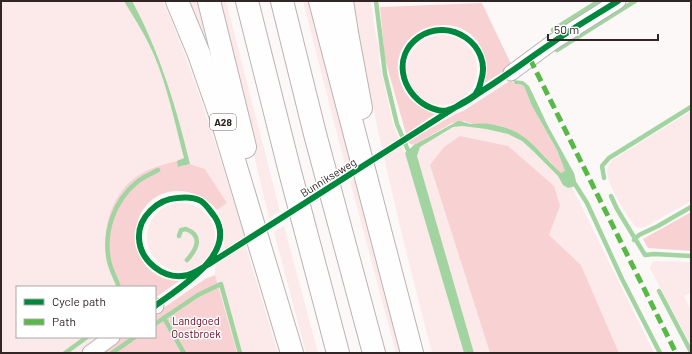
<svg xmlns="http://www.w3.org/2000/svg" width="692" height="354" font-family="Barlow,sans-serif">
<rect width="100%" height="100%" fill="#fdf8f8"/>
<g fill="#fce9ea">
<path d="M 1,1 L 124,1 C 134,18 146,36 154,55 C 168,88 175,124 184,159 C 173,162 159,164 149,169 C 143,173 135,178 129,183 C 110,200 102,235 109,259 C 112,269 117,278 122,287 L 17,287 L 17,337 L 102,337 L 80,353 L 1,353 Z"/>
<path d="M 132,1 L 163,1 C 196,76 219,156 244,234 L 246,247 L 278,353 L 237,353 L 215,275 C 214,264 220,258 223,248 C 227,235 222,222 217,210 L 227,203 L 205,169 L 190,164 C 177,109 159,50 132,1 Z"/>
<polygon points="186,1 197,1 212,63"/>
<polygon points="217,1 226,1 280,211 269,218"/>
<polygon points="303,1 313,1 355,167 347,173"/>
<path d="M 353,1 L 371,1 L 375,31 L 380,51 L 379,60 L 393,124 L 405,153 L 464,353 L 432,353 C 402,237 373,120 353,1 Z"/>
<circle cx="442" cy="70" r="35"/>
<path d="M 691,111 L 691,201 L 645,227 L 637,228 C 628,219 608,185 607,173 C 606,168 609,165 611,161 Z"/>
<polygon points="462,126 486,129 508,134 522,141 558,176 564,185 568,188 572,187 654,353 619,353 581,265 549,235 560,206 430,165 490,353 474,353 416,156 420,147 453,127"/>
<polygon points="358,176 405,353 396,353 350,181"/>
<circle cx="181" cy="237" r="34"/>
<polygon points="284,226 318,353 306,353 274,232"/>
<polygon points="653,261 691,262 691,293 684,296 691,310 691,346 650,268"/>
</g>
<g fill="#f8d1d3">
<path d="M 482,3 L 512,66 L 483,84 C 493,56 475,24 443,25 C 415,25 392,49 399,77 C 404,98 417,107 435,114 L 406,134 L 385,59 L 380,7 Z"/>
<path d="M 511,80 L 515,84 L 520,84 L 524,86 L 532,106 L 557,150 L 565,171 L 561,174 C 544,155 528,135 504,127 C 491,123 474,127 464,121 L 452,123 L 414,145 L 410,144 L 408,142 L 455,114 L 463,111 Z"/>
<polygon points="460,136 508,146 554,186 560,206 549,235 581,265 619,353 490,353 430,165 444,147"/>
<path d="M 184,159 L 179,167 L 190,164 L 205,169 L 227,203 L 217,210 C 193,181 147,185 137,224 C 135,229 134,236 135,242 C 135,248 140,256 143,262 C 151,274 165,281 179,281 L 155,298 L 155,287 L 122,287 C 117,278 112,269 109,259 C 100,230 112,192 139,175 C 152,166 169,163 184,159 Z"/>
<polygon points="691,212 691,251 648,248 643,239"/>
<polygon points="215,275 237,353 99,353 122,337 155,337 155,314 205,279"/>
</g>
<g fill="#a1d4a0">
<path d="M 124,1 L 132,1 C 159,50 177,109 190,164 L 178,167 L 177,161 L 184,158 C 175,124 168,88 154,55 C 146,36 134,18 124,1 Z"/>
<path d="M 513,80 L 523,81 L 529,86 L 548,126 L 574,173 L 576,181 L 576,186 L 568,188 L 563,185 L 558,176 L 533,151 L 522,141 L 508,134 L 486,129 L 462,126 L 453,127 L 420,147 L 417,156 L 474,353 L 464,353 L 405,153 L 414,145 L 458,121 C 463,121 466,123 470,124 C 476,124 483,123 489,124 C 527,129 536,150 561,173 L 565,171 L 557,150 L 532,106 L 524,86 L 520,84 L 515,84 Z"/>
</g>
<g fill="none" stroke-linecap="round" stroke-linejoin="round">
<g stroke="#a1d4a0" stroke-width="4.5">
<polyline points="376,1 385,74 397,124 410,155"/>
<polyline points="553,30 599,1"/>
<polyline points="557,50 635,1"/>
<polyline points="604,178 602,166 609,158 691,107"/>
<polyline points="573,181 587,203 622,279 660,353"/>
<polyline points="611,196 617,209 645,255 654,254 691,256"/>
<path d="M 179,236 L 181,230 L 186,229 C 204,236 196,250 187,260"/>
<polyline points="634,240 639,235 658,226 691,207"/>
<path d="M 119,287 C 116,279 111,270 109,261 C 103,232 114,201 137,182 C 143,177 151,174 158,170"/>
<polyline points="659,291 691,352"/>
<polyline points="164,318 184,353"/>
<polyline points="155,324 198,295 221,284 240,353"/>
<polyline points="65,353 87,337"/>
<polyline points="112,353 135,337"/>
</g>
<defs>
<g id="street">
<polyline points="511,73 553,42 618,1"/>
<polyline points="155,306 156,306"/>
<polyline points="90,353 112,337"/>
</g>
<g id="highway">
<polyline points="177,1 199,54 221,117 292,353"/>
<polyline points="209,1 245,147"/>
<polyline points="247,1 289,168 338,353"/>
<polyline points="282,1 315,134 374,353"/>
<polyline points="320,1 412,353"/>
<polyline points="342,1 347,33 361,108"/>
</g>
</defs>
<use href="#street" stroke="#bab3b3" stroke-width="17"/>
<use href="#highway" stroke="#bab3b3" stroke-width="24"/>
<use href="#street" stroke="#fffefe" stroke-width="15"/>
<use href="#highway" stroke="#fffefe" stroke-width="22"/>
<polyline stroke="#58b947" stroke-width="5" stroke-dasharray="10 5" stroke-linecap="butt" points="530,59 676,353"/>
<defs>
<path id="cycleway" d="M 155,306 C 179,288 238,254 215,217 C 211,212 206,204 201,201 C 194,197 185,197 177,198 C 158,199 138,217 139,238 C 140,261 164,281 188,275 C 195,273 202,268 209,264 L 462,103 C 466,101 471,98 475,95 C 478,91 480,86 481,81 C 493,45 449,16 419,37 C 392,56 401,92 427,106 C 433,109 442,112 448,110 C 460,107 472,98 482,91 C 506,76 528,59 552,43 C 573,28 596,15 618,1"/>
</defs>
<use href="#cycleway" stroke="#fff" stroke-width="8"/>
<use href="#cycleway" stroke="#00873e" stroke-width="6"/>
</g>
<g text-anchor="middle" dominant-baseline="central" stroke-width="3" stroke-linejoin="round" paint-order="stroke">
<rect fill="#fff" stroke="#706667" stroke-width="1" x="210" y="114" width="26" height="16" rx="3"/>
<g font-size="10" font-weight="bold" fill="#322526">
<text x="223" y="122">A28</text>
</g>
<g font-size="11" fill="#322526" stroke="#fff">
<text transform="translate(328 177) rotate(-32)">Bunnikseweg</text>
</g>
<g font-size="11" fill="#65021e" stroke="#fff">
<text x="196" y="320">Landgoed<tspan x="196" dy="13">Oostbroek</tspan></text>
</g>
</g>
<rect width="692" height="354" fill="none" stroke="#322526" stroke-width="4"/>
<rect x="16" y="286" width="140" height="52" fill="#ffffff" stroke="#ada8a8"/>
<rect x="24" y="299" width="20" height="6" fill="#00873e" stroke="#ada8a8"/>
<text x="52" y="306" font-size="12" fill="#322526">Cycle path</text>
<rect x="24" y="319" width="20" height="6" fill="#58b947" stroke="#ada8a8"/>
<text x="52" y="326" font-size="12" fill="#322526">Path</text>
<path d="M548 34v6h110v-6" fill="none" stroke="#322526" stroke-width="2"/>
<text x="554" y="34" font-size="12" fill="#322526" stroke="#ffffff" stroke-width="3" paint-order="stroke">50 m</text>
</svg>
